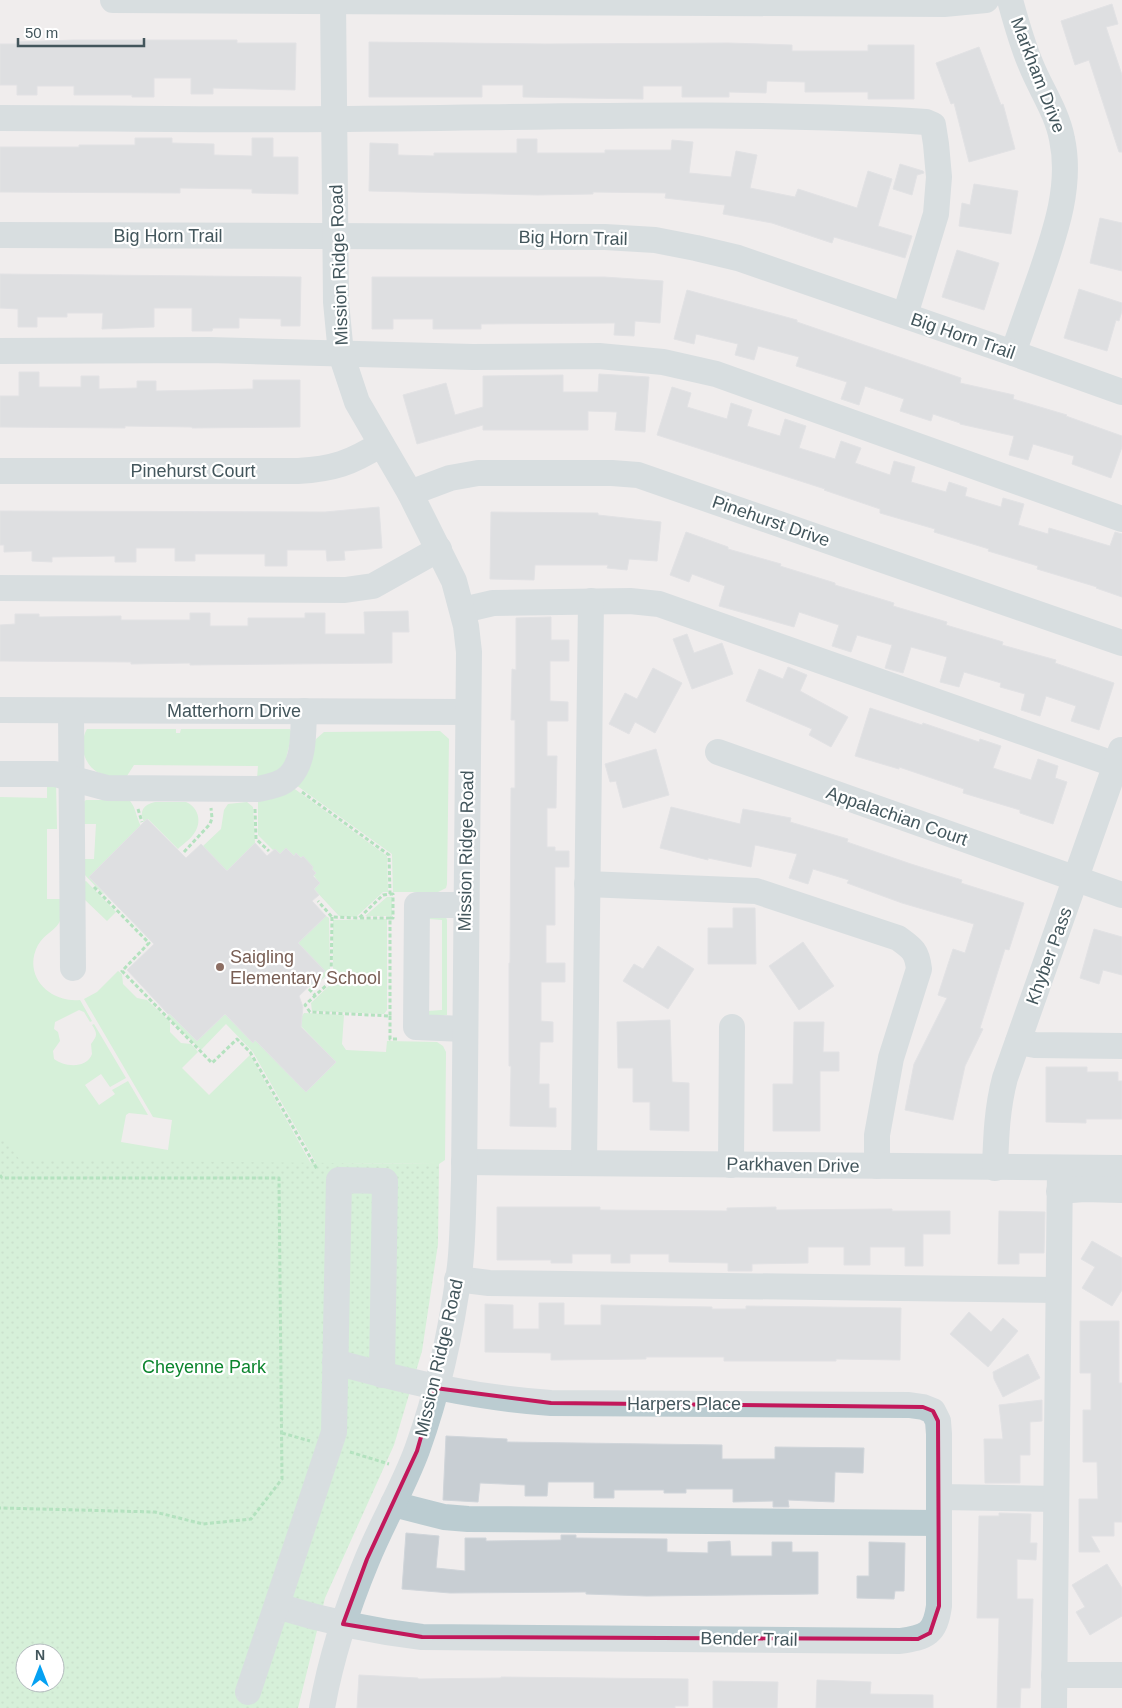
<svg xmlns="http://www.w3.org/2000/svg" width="1122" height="1708" font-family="Helvetica,sans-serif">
<defs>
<pattern id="park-dots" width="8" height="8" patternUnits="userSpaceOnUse" patternTransform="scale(1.25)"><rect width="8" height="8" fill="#b5f3c0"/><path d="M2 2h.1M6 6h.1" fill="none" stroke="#9dd2a7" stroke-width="1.8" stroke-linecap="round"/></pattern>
</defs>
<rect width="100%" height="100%" fill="#f0eded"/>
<g fill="#b5f3c0">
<path d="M 87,729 L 176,729 L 176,733 L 180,733 L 181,729 L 290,729 L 292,733 L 284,768 L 257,779 L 258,766 L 134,765 L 125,779 C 117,777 105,776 97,772 C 82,762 79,743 87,729 Z"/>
<polygon points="440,731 449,739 447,884 446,888 438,892 393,892 392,854 296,785 316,739 324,732"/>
<path d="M 47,782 L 56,782 L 57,829 L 47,829 L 47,899 L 62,899 C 62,905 64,913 61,919 C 57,930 44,934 38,945 C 22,975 49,1003 80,1000 L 92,1021 L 90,1022 L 84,1012 L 79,1010 L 55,1022 L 54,1029 L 58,1032 L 60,1041 L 53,1051 L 54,1059 C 64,1067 87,1069 92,1054 L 91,1044 C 97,1036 98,1034 92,1025 L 94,1024 L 126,1078 L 110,1087 L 101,1074 L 85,1085 L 99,1105 L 115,1094 L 112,1090 L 128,1081 L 148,1115 L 129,1113 L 126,1115 L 121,1142 L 168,1150 L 172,1120 L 153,1117 L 84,999 L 97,992 L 118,971 L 122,974 L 123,984 L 137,998 L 147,1000 L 170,1022 L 170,1032 L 181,1043 L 191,1044 L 198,1052 L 182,1068 L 209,1095 L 250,1055 L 314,1169 L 125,1176 L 0,1159 L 0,797 L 47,798 Z"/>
<path d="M 292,787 L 387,856 L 388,892 L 383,892 L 356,917 L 339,916 L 314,889 L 320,883 C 312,875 309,866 303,857 L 301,858 L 296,853 L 294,856 L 280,854 L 275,849 L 273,850 L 258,835 L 258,801 Z"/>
<path d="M 86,800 L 125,800 L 130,801 C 136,808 136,817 141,826 L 89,877 L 104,893 L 103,894 L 82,872 L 82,859 L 94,859 L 96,824 L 84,824 L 82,803 Z"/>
<path d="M 155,802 L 186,802 C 198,807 202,821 195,832 C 191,839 183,844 178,849 L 148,819 L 144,822 C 139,811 143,805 155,802 Z"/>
<polygon points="247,802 253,807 255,843 227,871 203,846 221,829 224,810 228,804"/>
<polygon points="86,881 116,912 107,921 83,898 81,883"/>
<polygon points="387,897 392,897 392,916 365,916"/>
<polygon points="326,916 329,918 330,969 328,974 312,989 309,986 325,971 298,943"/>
<polygon points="427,917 446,917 447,920 447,1015 429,1018 428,1011 442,1010 442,920 429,919"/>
<polygon points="387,919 387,1010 384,1014 312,1011 311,1003 333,982 333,920"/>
<polygon points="304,1013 344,1015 342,1044 346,1050 386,1052 387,1041 437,1042 443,1046 446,1052 445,1160 439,1164 316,1163 253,1052 226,1024 201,1050 167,1016 170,1014 197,1041 225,1014 253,1042 255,1040 306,1091 336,1062 298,1023"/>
</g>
<path fill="url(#park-dots)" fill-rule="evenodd" d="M 0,1135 L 20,1160 L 439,1164 L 438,1244 L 422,1351 L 394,1445 L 325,1598 L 298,1708 L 0,1708 ZM 25,1653 L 55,1653 L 55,1683 L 25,1683 Z"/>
<g fill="#c8ced3" stroke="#d0d5da">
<polygon points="1112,4 1118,24 1106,27 1122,75 1122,152 1119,152 1089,60 1075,65 1061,21"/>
<polygon points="74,40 237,40 237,43 296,43 295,90 213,88 213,94 191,94 191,78 154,78 154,97 132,97 132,95 74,95 74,86 37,86 37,95 17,95 17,85 0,85 0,44 17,44 17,42"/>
<polygon points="369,42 546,44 729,43 792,45 792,51 868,51 868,45 914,45 914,99 868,99 868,92 805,92 805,82 767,81 766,93 729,92 729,97 682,97 682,86 643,86 643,99 523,97 523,85 482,85 482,97 369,97"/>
<polygon points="979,47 1001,105 1003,104 1015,149 969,162 954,103 951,104 936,63"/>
<polygon points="135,138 172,138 172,143 214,144 214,155 252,156 252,138 273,138 273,157 298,157 298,194 252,193 252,189 180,188 180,193 0,192 0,147 79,147 79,145 135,145"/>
<polygon points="517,139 537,139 537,153 605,153 605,150 671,150 672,140 693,142 689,173 731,177 736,151 757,155 750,188 795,197 798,189 857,208 868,171 892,179 878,226 912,236 905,258 834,237 832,243 772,223 723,214 725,205 665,198 666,193 593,192 593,194 537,195 369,191 370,143 398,144 398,155 434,156 434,153 517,153"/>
<polygon points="900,164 923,171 924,173 917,175 912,195 893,189"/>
<polygon points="974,184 1018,191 1011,234 959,226 962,203 970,205"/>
<polygon points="1100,218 1122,223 1122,271 1090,263"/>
<polygon points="957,250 999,263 984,310 942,297"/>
<polygon points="0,274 301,277 300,326 281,326 281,319 239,318 239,328 213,328 212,331 192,331 192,308 154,308 154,327 102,329 103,313 67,313 67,317 37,317 37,327 18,327 18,309 0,308"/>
<polygon points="372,277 604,277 663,281 660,323 635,321 634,336 614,335 615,323 481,324 481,329 433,329 433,319 393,319 393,329 372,329"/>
<polygon points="1079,289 1122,303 1122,311 1119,321 1116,320 1107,351 1064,338"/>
<polygon points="687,290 797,320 797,322 961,378 960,383 1014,395 1013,399 1067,415 1066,416 1122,436 1122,447 1111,478 1072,464 1074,456 1033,444 1028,460 1009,455 1014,436 960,424 960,423 933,414 931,421 900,411 904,399 865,386 859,405 841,399 847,382 796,366 799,357 758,346 754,360 735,355 738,344 696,334 694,344 674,339"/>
<polygon points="19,372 39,372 39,387 81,387 81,376 99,376 99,389 137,388 137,381 156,381 156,391 253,389 253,380 300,380 300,427 192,428 192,427 125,426 125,428 0,427 0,396 19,396"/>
<polygon points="599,374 649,377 645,432 615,430 617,412 588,411 588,430 483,430 483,425 417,444 403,395 446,383 455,415 483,407 483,376 563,375 563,392 598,392"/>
<polygon points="672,387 691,393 687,407 727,419 731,403 752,410 747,426 780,436 785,419 806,426 799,448 835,459 841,441 861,448 855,463 890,475 894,461 915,467 911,482 946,492 949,482 967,488 965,496 1001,507 1003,498 1024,504 1018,525 1048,534 1049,528 1110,546 1115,532 1122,534 1122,597 1096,588 1097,587 1037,569 1038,566 988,551 989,549 934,532 935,529 880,513 880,509 824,490 825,489 657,435"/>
<polygon points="379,507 382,548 344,551 345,560 327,561 326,550 287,550 287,566 265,566 265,554 195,554 195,561 175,561 175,548 136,548 136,562 115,562 115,556 52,557 52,562 32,561 32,551 4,552 4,545 0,545 0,511 325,512"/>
<polygon points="491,512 598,513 598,515 661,522 657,561 629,559 627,570 607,568 608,565 535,565 534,580 490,579"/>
<polygon points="686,532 728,547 728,549 781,564 780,566 835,583 835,585 894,603 893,606 947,622 946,625 1003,642 1002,645 1056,660 1055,663 1114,683 1099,730 1071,721 1076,706 1046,696 1040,716 1021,710 1025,694 1000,687 1001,683 964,672 959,687 940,682 947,657 911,647 903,673 885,668 892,645 857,635 851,652 832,646 839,625 799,612 794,627 719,606 725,586 692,574 689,582 670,575"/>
<polygon points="408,611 409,632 392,632 392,663 190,665 190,663 131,664 131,662 0,661 0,625 15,624 15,614 39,614 39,617 121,616 121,620 190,620 190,613 210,613 210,626 248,626 248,618 305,618 305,613 325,613 325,634 365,634 364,612"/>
<polygon points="551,617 551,640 569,640 569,661 550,661 550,701 568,702 568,721 547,721 547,756 557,756 556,808 547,808 547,847 555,847 555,851 569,851 569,867 555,867 555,925 546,925 546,963 565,963 565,982 541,982 541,1021 553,1022 553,1042 540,1042 539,1084 549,1084 549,1108 556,1108 556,1127 510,1126 511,1066 509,1066 509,963 510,963 511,788 515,788 515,720 511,720 512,669 516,670 516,618"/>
<polygon points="687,634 694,653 722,643 733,674 692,689 673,639"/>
<polygon points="788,667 807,675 800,691 848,717 831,747 809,735 812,729 746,701 759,669 783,679"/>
<polygon points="653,668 682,683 655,733 635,722 629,734 609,724 625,693 637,699"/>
<polygon points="870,708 922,725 923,723 979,742 980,739 1001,746 993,768 1031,780 1038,759 1058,766 1055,778 1067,782 1053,824 1020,813 1020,810 963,793 964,789 899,767 899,769 855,756"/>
<polygon points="656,749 669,795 623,808 616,781 610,782 605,764"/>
<polygon points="671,807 740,824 743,809 791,818 790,822 848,839 847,842 911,864 962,880 961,883 1024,903 1009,950 1005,949 980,1028 983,1029 965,1066 953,1120 905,1110 914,1064 947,998 938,995 953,949 965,953 974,924 902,903 847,883 849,880 813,869 808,884 789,878 797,854 755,845 751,867 708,858 708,860 660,848"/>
<polygon points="147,819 186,858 201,844 227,871 255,843 267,856 275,849 280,854 286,848 294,856 296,853 301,858 303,856 313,867 312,869 316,873 313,876 320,883 314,889 319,895 312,901 326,916 298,943 325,971 299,996 303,1007 301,1027 336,1062 306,1092 255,1040 253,1043 225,1014 197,1041 170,1014 168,1014 127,970 154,944 89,877"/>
<polygon points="733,908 755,908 756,964 708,964 708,928 733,928"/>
<polygon points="1094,929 1122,937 1122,975 1103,970 1099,984 1080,978"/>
<polygon points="803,942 834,986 799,1010 769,966"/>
<polygon points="658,946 694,969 668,1009 623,981 634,964 643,969"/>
<polygon points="670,1020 672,1082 689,1083 689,1131 650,1130 650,1102 633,1102 633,1068 618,1068 617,1022"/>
<polygon points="794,1022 824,1022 823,1052 839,1052 839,1071 820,1071 820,1131 773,1131 773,1084 793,1084"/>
<polygon points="1046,1067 1087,1067 1087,1072 1118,1072 1118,1081 1122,1081 1122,1119 1086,1119 1086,1123 1046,1122"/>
<polygon points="497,1207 600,1207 600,1210 727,1211 727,1208 776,1207 776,1210 892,1209 892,1211 950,1211 950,1234 923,1234 923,1266 905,1266 905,1247 870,1247 870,1265 844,1265 844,1247 808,1247 808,1263 752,1264 752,1271 728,1271 728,1263 669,1262 669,1254 630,1254 630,1263 611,1263 611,1254 572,1254 572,1263 551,1263 551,1260 497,1260"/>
<polygon points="999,1211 1045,1212 1044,1253 1019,1253 1019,1264 998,1264"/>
<polygon points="1092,1241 1122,1258 1122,1290 1112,1306 1082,1288 1095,1267 1081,1259"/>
<polygon points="539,1303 564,1303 564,1325 601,1325 601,1305 712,1307 712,1309 746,1309 746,1306 901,1308 900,1360 836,1359 836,1361 724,1361 724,1357 646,1357 646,1359 551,1360 551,1353 485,1352 485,1304 513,1305 513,1329 539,1329"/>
<polygon points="969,1312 991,1332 1003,1318 1018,1331 988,1367 950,1334"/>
<polygon points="1080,1321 1119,1321 1119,1383 1122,1383 1122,1522 1114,1522 1114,1536 1091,1536 1100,1552 1079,1552 1079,1499 1098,1499 1097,1462 1083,1462 1083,1410 1091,1410 1091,1373 1080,1373"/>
<polygon points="1028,1354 1040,1378 1003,1397 994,1379 993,1372"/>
<polygon points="1042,1400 1042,1421 1030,1422 1030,1455 1020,1455 1020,1483 985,1483 984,1439 1003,1439 999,1405"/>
<polygon points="446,1436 507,1439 507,1442 722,1445 722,1459 775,1459 775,1447 864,1448 863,1473 835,1472 834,1502 788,1500 789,1507 773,1507 773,1501 733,1502 733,1489 686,1489 686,1493 664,1493 664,1490 614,1490 614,1498 594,1498 594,1482 548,1482 547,1496 525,1496 525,1485 480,1483 478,1502 443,1500"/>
<polygon points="999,1513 1031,1514 1030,1543 1037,1543 1036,1560 1017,1559 1017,1599 1033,1599 1030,1688 1021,1688 1020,1708 997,1708 999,1618 977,1618 979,1516 999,1516"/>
<polygon points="406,1533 439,1536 436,1568 465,1571 465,1538 486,1538 486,1541 561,1540 561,1535 576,1535 576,1538 667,1539 667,1552 708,1553 708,1542 730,1541 731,1556 772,1556 772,1542 792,1542 792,1552 818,1552 818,1594 647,1596 586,1594 586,1592 450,1593 402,1589"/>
<polygon points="869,1542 905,1543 904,1591 895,1591 894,1599 857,1598 857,1576 869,1576"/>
<polygon points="1107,1564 1122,1588 1122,1616 1090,1635 1076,1612 1085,1607 1072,1585"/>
<polygon points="359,1675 418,1678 418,1679 501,1678 501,1677 688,1679 688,1706 675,1706 675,1708 357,1708"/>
<polygon points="817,1680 871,1682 870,1694 933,1695 933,1708 816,1708"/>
<polygon points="713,1681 778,1682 777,1708 713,1708"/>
</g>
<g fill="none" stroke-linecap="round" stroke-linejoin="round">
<g stroke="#6ad588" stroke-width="3" stroke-dasharray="4 2.5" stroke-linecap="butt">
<polyline points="302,792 389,855 390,894 383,895 359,918 332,917 318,901"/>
<polyline points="138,809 142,822"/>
<polyline points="255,809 256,839 269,851"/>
<polyline points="184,852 210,824 212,818 211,808"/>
<polyline points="94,887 149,943 122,971 212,1063 237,1039 250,1052 317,1169"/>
<polyline points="390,894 393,894 393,918 390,918"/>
<polyline points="332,917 331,981 305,1005 310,1012 390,1016 390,918 359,918"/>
<polyline points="309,989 315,995"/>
<polyline points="390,1016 390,1039 398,1039"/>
<polyline points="0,1175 2,1178 279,1178 282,1479 251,1519 203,1524 155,1512 0,1508"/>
<polyline points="282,1433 310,1441"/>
<polyline points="350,1452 389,1464"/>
</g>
<g stroke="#bbccd1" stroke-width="26">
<polyline points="113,0 944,4 986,0"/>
<path d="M 1010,0 C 1016,22 1022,44 1031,65 C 1041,90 1057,112 1062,139 C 1072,186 1055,233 1040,277 C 1031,302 1022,327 1013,353"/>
<path d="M 0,118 C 112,118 223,120 335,119 C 532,118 729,110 926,122 L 933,125 L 936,144 L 939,177 L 936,214 L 905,315"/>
<polyline points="0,235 605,237 655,240 696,248 738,258 1013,353 1122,392"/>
<polyline points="0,351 209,350 473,357 599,356 663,362 716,374 1122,519"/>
<path d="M 0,471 L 298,471 C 333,469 351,463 381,444"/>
<polyline points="410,493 450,478 478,473 612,473 638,475 1122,643"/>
<polyline points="0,588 345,590 373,586 439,549"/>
<polyline points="463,610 493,603 630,601 659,604 1122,767"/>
<polyline points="0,710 468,712"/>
<polyline points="71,711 73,968"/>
<polyline points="718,752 1122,895"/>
<path d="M 0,774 L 55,774 L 107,788 L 258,789 C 268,787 282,785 290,776 C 305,760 303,731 304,711"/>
<path d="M 587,884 L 756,891 L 898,938 C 912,948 917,951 919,969 L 891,1058 L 877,1135 L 877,1166"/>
<polyline points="464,1029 416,1027 417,905 466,905"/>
<polyline points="1018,1042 1035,1045 1122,1046"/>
<polyline points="464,1162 1122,1168"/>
<polyline points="584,1163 591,601"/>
<polyline points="731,1165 732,1027"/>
<path d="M 995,1168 C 996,1137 997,1108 1005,1078 L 1121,750"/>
<polyline points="1059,1191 1084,1189 1122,1190"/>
<polyline points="457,1279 489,1283 1058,1290"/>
<polyline points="939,1497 1056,1499"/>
<polyline points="393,1504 444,1517 468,1519 939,1523"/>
<path d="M 277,1606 C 325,1621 372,1631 422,1637 L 900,1641 C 927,1637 935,1634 939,1606 L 939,1434 L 938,1421 L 933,1411 L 923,1407 L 909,1405 L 551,1403 C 475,1398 409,1382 335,1362"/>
<polyline points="1054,1675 1122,1675"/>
<polyline points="248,1692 334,1432 339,1180 385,1181 382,1375"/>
<path d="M 322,1708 C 331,1657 347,1608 367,1560 C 382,1523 403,1488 417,1450 C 438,1392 452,1328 460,1266 C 463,1238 463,1208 464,1180 L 469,652 L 466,626 L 454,581 L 410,493 L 357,402 L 341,354 L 336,302 L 333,0"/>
<polyline points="1054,1708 1060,1168"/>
</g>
</g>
<path d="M0 0H1122V1708H0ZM 435,1388 L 551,1403 L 923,1407 L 933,1411 L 938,1421 L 939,1606 L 930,1633 L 918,1639 L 422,1637 L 343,1624 L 367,1559 L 417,1451 Z" fill="#f0eded" fill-opacity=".55" fill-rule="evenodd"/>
<path fill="none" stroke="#c2185b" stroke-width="4" stroke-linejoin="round" d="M 435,1388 L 551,1403 L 923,1407 L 933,1411 L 938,1421 L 939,1606 L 930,1633 L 918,1639 L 422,1637 L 343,1624 L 367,1559 L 417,1451 Z"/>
<circle fill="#8d6e63" stroke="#fff" stroke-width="2" cx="220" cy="967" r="5"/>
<g text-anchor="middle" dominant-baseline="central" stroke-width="4.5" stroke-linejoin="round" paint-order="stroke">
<g font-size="18" fill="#43565c" stroke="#fff">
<text transform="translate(1038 75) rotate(69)">Markham Drive</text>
<text x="168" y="236">Big Horn Trail</text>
<text transform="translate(573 238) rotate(1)">Big Horn Trail</text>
<text transform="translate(339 265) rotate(-92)">Mission Ridge Road</text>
<text transform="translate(963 336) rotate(19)">Big Horn Trail</text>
<text x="193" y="471">Pinehurst Court</text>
<text transform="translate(771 521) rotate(19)">Pinehurst Drive</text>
<text x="234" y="711">Matterhorn Drive</text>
<text transform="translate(897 816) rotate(19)">Appalachian Court</text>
<text transform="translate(466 851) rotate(-89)">Mission Ridge Road</text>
<text transform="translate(1049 956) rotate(-70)">Khyber Pass</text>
<text transform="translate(793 1165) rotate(1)">Parkhaven Drive</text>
<text transform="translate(439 1358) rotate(-77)">Mission Ridge Road</text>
<text x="684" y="1404">Harpers Place</text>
<text transform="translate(749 1639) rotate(1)">Bender Trail</text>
</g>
<g font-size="18" fill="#785e54" stroke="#fff" text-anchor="start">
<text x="230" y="957">Saigling<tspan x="230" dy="21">Elementary School</tspan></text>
</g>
<g font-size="18" fill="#0c852e" stroke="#fff">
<text x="204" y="1367">Cheyenne Park</text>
</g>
</g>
<g transform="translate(40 1668)"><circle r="24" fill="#ffffff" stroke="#b4bbbe"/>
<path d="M0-4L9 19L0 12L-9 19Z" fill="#05a1f2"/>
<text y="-8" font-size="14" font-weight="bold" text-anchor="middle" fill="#43565c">N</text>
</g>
<path d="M18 38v8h126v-8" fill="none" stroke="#43565c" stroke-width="2.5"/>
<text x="25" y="38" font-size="15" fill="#43565c" stroke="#ffffff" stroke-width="4" paint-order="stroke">50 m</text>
</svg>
